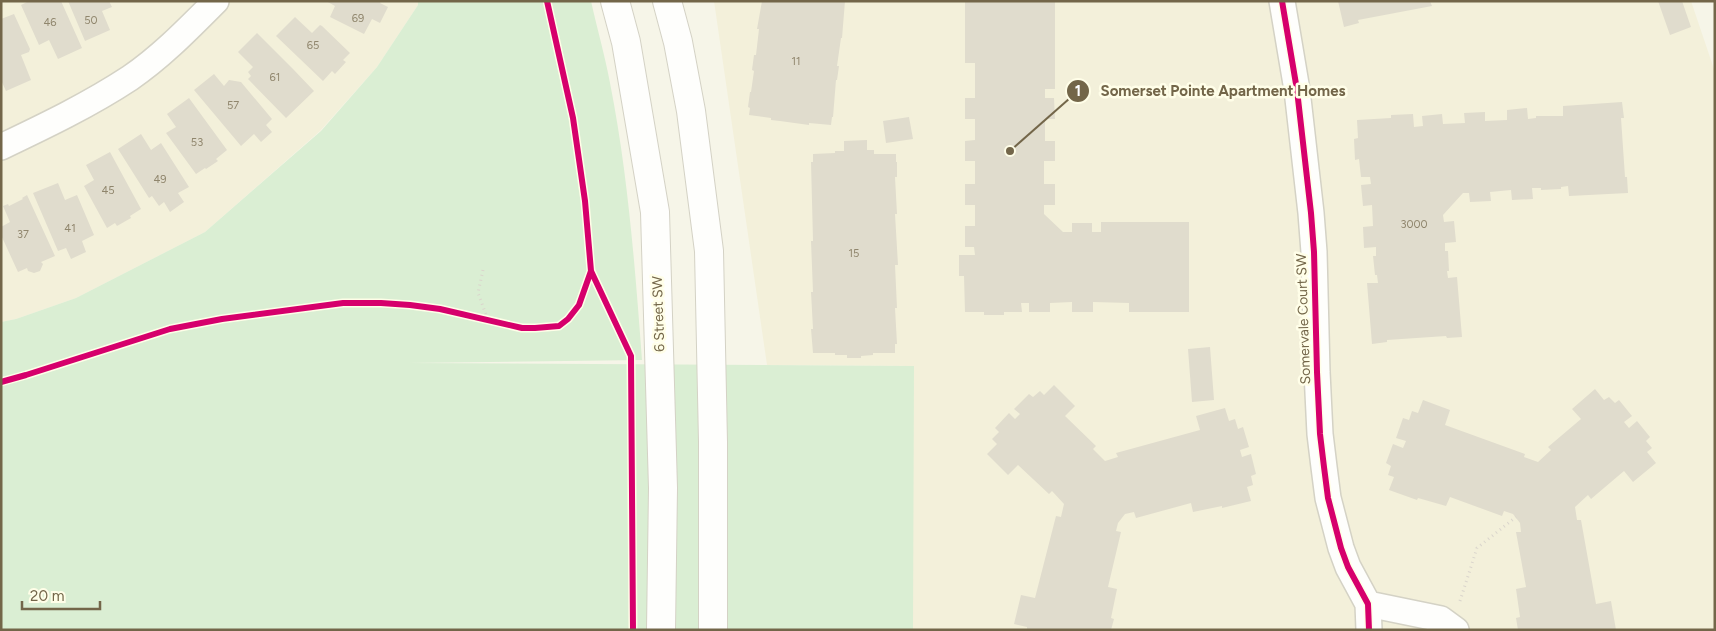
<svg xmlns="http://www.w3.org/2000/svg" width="1716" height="631" font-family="Figtree,sans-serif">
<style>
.residential{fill:#f3f0da}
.green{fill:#daeed3}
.building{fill:#e0dccd}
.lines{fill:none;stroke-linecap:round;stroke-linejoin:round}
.minor-casing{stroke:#d4d2c5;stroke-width:28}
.secondary-casing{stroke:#d4d2c5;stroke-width:30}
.path{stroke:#dad5cc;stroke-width:3;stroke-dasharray:1 4;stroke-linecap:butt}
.minor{stroke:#fefefc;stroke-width:25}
.secondary{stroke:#fefefc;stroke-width:28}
.cycleway-casing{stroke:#fffee8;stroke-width:9}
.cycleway{stroke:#d6006c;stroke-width:6}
.labels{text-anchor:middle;stroke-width:5;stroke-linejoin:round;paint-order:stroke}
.number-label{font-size:11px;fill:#90866d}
.street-label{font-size:14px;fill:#736649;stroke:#fffee8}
.leader{fill:none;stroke:#736649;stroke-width:2}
.callout-dot{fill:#736649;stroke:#fffee8;stroke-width:2}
.mark-label{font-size:15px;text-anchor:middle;font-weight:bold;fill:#fff}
.callout-label{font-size:15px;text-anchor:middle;font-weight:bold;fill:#736649;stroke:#fffee8;stroke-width:5;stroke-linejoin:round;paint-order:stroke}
</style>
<rect width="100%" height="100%" fill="#f6f5e8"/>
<!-- residential -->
<path class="residential" d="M1,1H418V5L377,67L320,131L205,232L76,298L16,319L1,322Z
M714,1H1691L1715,72V629L913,630V366L767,365Z"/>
<!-- green -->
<path class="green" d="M418,1H591C597,28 605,56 610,83C628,174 635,267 642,360L408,363L914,366L913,630H1V322L16,319L76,298L205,232L321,131L377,67L418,5Z"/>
<!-- building -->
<path class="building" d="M29,1H61L82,48L58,59L49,40L39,45L21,5Z
M68,1H109L112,7L102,11L110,30L85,41Z
M326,1H381L380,3L388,7L380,23L372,19L364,34L330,17L335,6Z
M762,1H845L842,38H841L837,66H839L837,80H836L833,117H832L831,125L809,123V125L780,121L771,120V118L749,115L750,108L748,107L750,92H751L754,71L752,70L754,55H756L759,29H757Z
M1338,1H1430L1432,6L1358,20L1359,23L1344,27Z
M1658,1H1682L1691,27L1670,35Z
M965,2H1055V89H1045V98H1054L1055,119H1045V141H1055V161H1044V184H1055V205H1044V214L1063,232H1072V223H1092V232H1101V222H1189V312H1129V303L1093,302V312H1072V302L1050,303V312H1029V303H1021L1022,312H1004V315H984V312H965L964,276H959V255H975L974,247H965V226H975V205H965V184H975V161H965V141L975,140V119H965V98H975V63H965Z
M14,14L30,49L29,52L21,55L31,80L6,91L1,80V19Z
M295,17L312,33L320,25L322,26L350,53L343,60L346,62L335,74L332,71L323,81L276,36Z
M257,33L293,69L314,91L286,118L248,79L251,76L248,72L253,67L238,52Z
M214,74L224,86L229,80L241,82L272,119L266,125L272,132L261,142L254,134L241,146L194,90Z
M189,98L227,150L216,159L218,161L206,169L205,168L196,174L166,133L176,127L167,114Z
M1622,102L1624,118H1621L1625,177H1627L1628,193L1569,196L1568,186L1561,187V189L1541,190V188H1532L1533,199L1512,200L1511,190L1490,192L1491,201L1470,202L1469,193H1463L1443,215L1444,222L1454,221L1456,242L1445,243V251H1448L1449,271H1447L1448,278L1457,277L1462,337L1447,338L1446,336L1387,340V342L1372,344L1367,283H1378L1377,275H1375L1373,256H1376V247L1364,248L1363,227L1373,226L1372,205L1363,206L1361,185L1371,184L1370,177H1361L1359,159L1355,160L1354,139L1358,138L1357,120L1391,118V115L1413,114L1414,127L1423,126L1422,116L1442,114L1443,124L1465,123L1464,113L1485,112V121L1507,120V110L1527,108L1528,119L1536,118V116H1563V106Z
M909,117L913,139L886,143L883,121Z
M141,134L151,150L161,143L189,187L178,193L184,202L170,212L164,202L159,206L152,196L149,198L118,149Z
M867,140V150H874V154H896V162H897V177H895L897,214H895L898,265H895L897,308H895L897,344H895V353H873V355L861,356V358H847V355H835V353H813L811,329H813L811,292H813L811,241H813L811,162H813V154L835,153V151H844V141Z
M110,152L141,209L130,216L131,218L117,226L115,223L107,228L84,186L94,180L86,165Z
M58,183L65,200L77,195L94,235L82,241L86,252L71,259L66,248L58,251L33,193Z
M27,195L55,256L41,262L43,264L40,271L34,273L28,271L27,268L18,272L1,235V227L10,222L3,206L8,204L9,206L23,199L22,198Z
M1210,347L1214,400L1192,402L1188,349Z
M1054,385L1075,406L1065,416L1096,446L1093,449L1105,461L1118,457L1116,453L1200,430L1196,416L1225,408L1229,421L1235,419L1238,429L1243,427L1249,447L1240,450L1242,457L1251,454L1256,474L1251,476L1253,485L1247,487L1251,501L1222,508V506L1193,512L1191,503L1136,518L1134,512L1125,514L1118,523L1116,531L1121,532L1108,587L1117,589L1111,618L1114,619L1111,630H1027V627L1014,624L1021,595L1035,598L1056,516L1061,517L1064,504L1052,491L1049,494L1018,465L1008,475L987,454L997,444L992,439L999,432L995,428L1009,413L1015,419L1020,414L1014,409L1029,394L1033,397L1040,391L1044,395Z
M1595,389L1604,400L1609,397L1615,403L1619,400L1632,416L1624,422L1629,428L1637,421L1650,437L1646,441L1652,448L1647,452L1656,463L1633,482L1624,471L1591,499L1588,495L1575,507L1577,520H1581L1596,604L1611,601L1616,630H1518L1516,618L1520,617L1516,589L1526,587L1516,532H1521L1520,523L1513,514L1504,511L1502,516L1450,497L1446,506L1418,498L1417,500L1389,490L1394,477L1388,475L1391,466L1386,463L1393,444L1403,448L1406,441L1396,438L1403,418L1409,420L1412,411L1418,413L1423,400L1450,410L1445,425L1525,454L1524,457L1538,462L1551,450L1548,447L1581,419L1572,409Z"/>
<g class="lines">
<defs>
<path id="minor" d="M1282,1L1297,90L1311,213L1314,252L1317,372L1320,434L1324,467L1328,498L1341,548L1348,567L1368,604L1369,630
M1,147C45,126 89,105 130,78C162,56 189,28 216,1
M1368,604L1441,619L1456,630"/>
<path id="secondary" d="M615,1L626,42L655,212L663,488L661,630
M667,1L678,42L691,111L709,251L713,442V630"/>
</defs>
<!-- minor casing -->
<use href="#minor" class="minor-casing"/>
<!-- secondary casing -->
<use href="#secondary" class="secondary-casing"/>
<!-- path -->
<path class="path" d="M483,270L478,293L488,320
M1460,601L1477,548L1516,517"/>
<!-- minor -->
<use href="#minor" class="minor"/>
<!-- secondary -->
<use href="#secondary" class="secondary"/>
<defs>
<path id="cycleway" d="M1282,1L1297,90L1311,213L1314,252L1317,372L1320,434L1324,467L1328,498L1341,548L1348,567L1368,604L1369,630
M591,271L631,356L633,630
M1,382L26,375L170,329L222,319L343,303H381L410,305L440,309L522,328H535L559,326L568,319L579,305L591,271L585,201L573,118L547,1"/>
</defs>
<!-- cycleway casing -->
<use href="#cycleway" class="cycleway-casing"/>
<!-- cycleway -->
<use href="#cycleway" class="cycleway"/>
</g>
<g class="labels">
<!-- number labels -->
<g class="number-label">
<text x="358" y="22">69</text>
<text x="91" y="24">50</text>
<text x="50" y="26">46</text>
<text x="313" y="49">65</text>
<text x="796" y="65">11</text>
<text x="275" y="81">61</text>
<text x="233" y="109">57</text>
<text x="197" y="146">53</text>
<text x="160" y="183">49</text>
<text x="108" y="194">45</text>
<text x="1414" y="228">3000</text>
<text x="70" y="232">41</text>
<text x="23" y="238">37</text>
<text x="854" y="257">15</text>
</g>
<!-- street labels -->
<g class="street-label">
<text transform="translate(658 314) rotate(-92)" y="5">6 Street SW</text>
<text transform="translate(1303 319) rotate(-92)" y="5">Somervale Court SW</text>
</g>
</g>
<!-- callouts -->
<path class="leader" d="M1010 151L1078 91"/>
<g class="callout-dot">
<circle cx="1010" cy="151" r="5"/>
<circle cx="1078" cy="91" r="12"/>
</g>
<g class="mark-label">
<text x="1078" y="96">1</text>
</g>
<g class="callout-label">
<text x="1223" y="96">Somerset Pointe Apartment Homes</text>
</g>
<!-- border -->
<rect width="1716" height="631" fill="none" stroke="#736649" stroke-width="5"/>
<!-- scale -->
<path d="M22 601v8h78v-8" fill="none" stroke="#736649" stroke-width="2.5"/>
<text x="30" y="601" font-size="15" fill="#736649" stroke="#fffee8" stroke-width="4" paint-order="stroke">20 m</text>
</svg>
